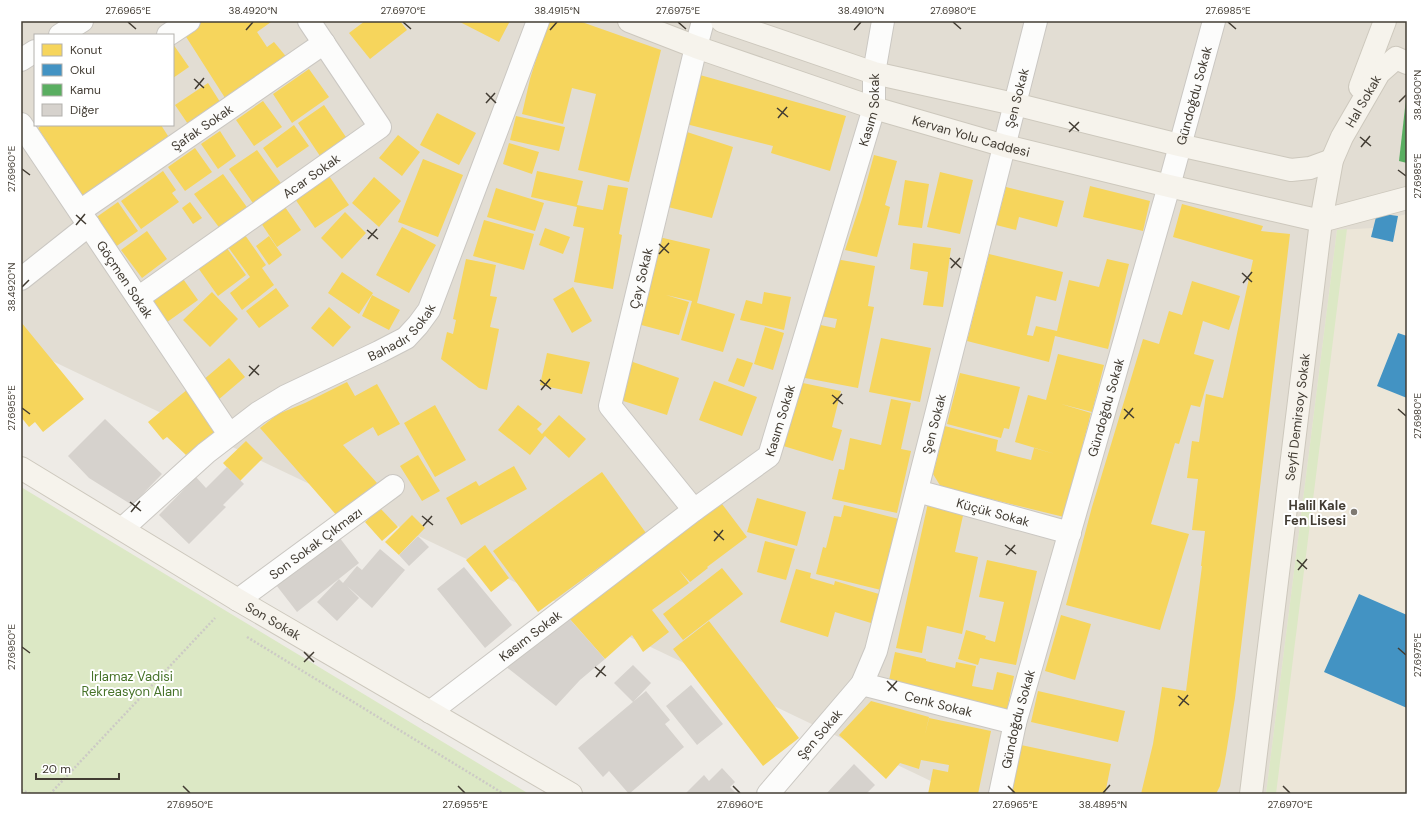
<svg xmlns="http://www.w3.org/2000/svg" width="1428" height="815" font-family="'DM Sans',sans-serif">
<style>
.residential{fill:#e2ddd3;fill-rule:evenodd}
.education{fill:#ece6d8}
.green{fill:#dce8c5}
.homes{fill:#f6d55c}
.schools{fill:#4393c3}
.public{fill:#5aae61}
.building{fill:#d6d2cd}
.lines{fill:none;stroke-linecap:round;stroke-linejoin:round}
.street-casing{stroke:#cac7c2;stroke-width:24}
.secondary-casing{stroke:#cdc8bd;stroke-width:24}
.path{stroke:#cccac5;stroke-width:2.5;stroke-dasharray:2 2;stroke-linecap:butt}
.street{stroke:#fcfcfb;stroke-width:22}
.secondary{stroke:#f6f3ec;stroke-width:22}
.ticks{fill:none;stroke:#423c33;stroke-width:1.5}
.poi-dot{fill:#7e7972;stroke:#fff;stroke-width:1.5}
.labels{text-anchor:middle;stroke-width:4;stroke-linejoin:round;paint-order:stroke}
.street-label{font-size:13px;fill:#423c33;stroke:#fff}
.poi-label{font-size:13px;font-weight:bold;fill:#423c33;stroke:#fff;text-anchor:end}
.park-label{font-size:13px;fill:#467228;stroke:#fff}
.neatline{fill:none;stroke:#423c33;stroke-width:1.5}
.ticks-label{font-size:10px;text-anchor:middle;fill:#423c33}
</style>
<rect width="100%" height="100%" fill="#eeebe6"/>
<!-- residential -->
<path class="residential" d="M21,21H1407V794H958L21,346ZM35,35H173V125H35Z"/>
<!-- education -->
<path class="education" d="M1377,213L1398,216L1407,214V794H1266L1337,230L1373,228Z"/>
<!-- green -->
<path class="green" d="M1347,229L1276,794H1266L1337,230Z
M21,487L529,794H21Z"/>
<!-- homes -->
<path class="homes" d="M200,21H270L271,22L257,32L267,47L274,42L289,60L227,101L183,32Z
M365,21H400L407,30L370,59L349,33Z
M458,21H510L499,42Z
M548,21H579L661,50L629,182L578,170L596,94L572,88L563,124L522,114L530,79Z
M173,44L189,67L173,78Z
M309,69L329,97L292,123L273,94Z
M700,75L846,116L830,171L771,153L773,146L686,124Z
M208,83L222,105L190,127L175,105Z
M263,101L282,127L254,146L236,120Z
M324,105L348,140L322,159L298,123Z
M437,113L476,133L459,165L420,145Z
M516,116L565,127L559,151L510,140Z
M42,125H161L170,139L82,196L38,128Z
M294,125L309,146L277,168L263,148Z
M220,131L236,156L218,169L201,144Z
M687,132L733,147L712,218L668,207Z
M398,135L420,152L402,176L379,158Z
M509,143L539,152L532,174L503,164Z
M195,148L212,172L185,191L168,167Z
M257,150L283,186L255,206L229,169Z
M874,155L897,161L885,205L890,207L877,257L845,250L862,199Z
M423,159L463,175L438,237L398,222Z
M163,171L176,190L172,193L179,202L141,229L121,201Z
M537,171L583,181L577,205L603,210L608,185L628,188L619,234L622,235L613,289L574,282L584,228L573,226L577,207L531,197Z
M940,172L973,180L960,234L927,227Z
M327,173L349,205L315,228L293,196Z
M223,174L249,210L221,230L194,194Z
M374,177L401,201L379,227L352,203Z
M905,180L929,184L922,228L898,225Z
M1090,186L1150,201L1143,231L1083,217Z
M1006,187L1064,201L1057,227L1019,217L1016,230L996,225Z
M496,188L544,203L535,231L487,217Z
M118,202L138,231L111,250L91,221Z
M190,202L202,218L193,224L182,208Z
M1182,204L1263,226L1261,231L1290,234L1235,698L1226,754L1220,786L1216,794H1141L1153,744L1162,687L1186,691L1202,566H1201L1205,531L1192,530L1198,479L1187,478L1192,441L1199,442L1206,394L1223,398L1253,260L1173,237Z
M285,207L301,230L277,247L261,223Z
M345,212L366,233L342,259L321,238Z
M484,220L534,234L524,270L473,256Z
M402,227L436,245L409,293L376,275Z
M545,228L570,237L563,254L539,245Z
M147,231L167,259L142,278L121,250Z
M245,235L266,265L262,268L274,285L242,310L230,293L250,277L228,247Z
M269,236L282,255L269,265L256,246Z
M659,237L710,249L697,303L735,314L723,352L681,340L692,301L666,295L689,302L679,335L630,322Z
M913,243L951,248L943,307L923,305L928,272L910,269Z
M224,244L246,275L218,296L196,265Z
M989,254L1063,272L1056,301L1036,296L1027,335L1033,336L1036,326L1057,331L1069,280L1099,287L1107,259L1129,264L1108,349L1055,336L1049,362L967,341Z
M830,258L875,266L868,306L874,307L858,388L800,377L811,323L835,328L837,319L820,316Z
M466,259L496,265L490,296L497,297L490,327L499,329L487,390L479,388L441,359L447,332L453,334L456,320L453,319Z
M342,272L373,293L359,314L328,293Z
M181,276L198,300L163,325L146,301Z
M1192,281L1240,296L1229,330L1203,321L1194,354L1214,360L1200,407L1191,405L1179,444L1175,443L1151,524L1189,534L1160,630L1066,605L1092,507L1143,339L1159,344L1169,311L1182,315Z
M573,287L592,321L572,333L553,299Z
M276,288L289,306L259,328L246,311Z
M212,292L238,319L210,347L183,320Z
M764,292L791,297L784,330L740,320L746,300L762,304Z
M372,295L400,310L389,330L362,316Z
M329,307L351,327L333,347L311,328Z
M21,322L84,399L43,432L35,422L29,427L21,417Z
M765,327L784,333L773,370L754,364Z
M881,338L931,348L920,402L869,392Z
M547,353L590,362L582,394L540,385Z
M1058,354L1104,365L1092,412L1061,404L1091,413L1064,517L941,487L933,474L945,426L998,440L996,451L1031,460L1034,448L1055,454L1015,442L1028,395L1046,400Z
M229,358L245,377L218,400L202,381Z
M737,358L753,363L744,387L728,381Z
M630,361L679,378L667,415L617,399Z
M960,373L1020,387L1009,429L1004,428L1001,438L947,424Z
M714,381L757,397L742,436L699,420Z
M347,382L355,396L377,384L400,424L378,436L373,427L343,445L377,483L338,517L260,428L278,414L305,403Z
M798,382L841,391L832,427L842,430L833,461L780,445Z
M188,389L219,428L186,455L167,437L163,440L148,422Z
M891,399L911,403L901,449L911,451L897,513L832,499L839,469L844,470L850,438L881,445Z
M435,405L466,460L435,477L404,423Z
M518,405L542,424L537,429L542,434L559,415L586,439L569,458L545,436L530,455L498,430Z
M246,441L263,458L240,481L223,463Z
M418,455L440,491L422,501L400,466Z
M514,466L527,489L461,525L446,498L476,481L479,486Z
M602,472L646,533L538,612L493,551Z
M757,498L806,512L797,546L747,532Z
M719,500L747,537L707,567L708,568L690,582L679,570L689,583L652,610L669,632L643,652L632,635L605,659L568,617Z
M928,503L964,511L955,552L978,557L962,634L927,626L922,653L896,648Z
M844,505L899,519L881,590L816,574L823,547L826,548L834,516L841,517Z
M380,508L398,527L382,541L365,522Z
M412,515L425,528L399,555L385,542Z
M765,541L795,549L786,580L757,572Z
M485,545L509,578L491,592L466,560Z
M987,560L1037,571L1016,665L980,658L978,665L958,659L966,630L986,636L985,639L995,642L1004,602L979,597Z
M722,568L743,594L683,640L663,614Z
M796,569L811,573L810,578L834,585L835,581L879,594L871,623L835,612L828,637L780,622Z
M1061,615L1091,624L1075,680L1045,671Z
M709,621L799,738L763,766L673,649Z
M895,652L926,659V661L955,668L956,662L976,666L972,686L993,690L997,672L1014,676L1007,710L888,685Z
M1038,691L1125,711L1118,742L1031,722Z
M871,701L929,717L925,735L929,718L991,731L978,794H928L933,769L948,772L949,765L921,760L919,769L900,763L886,779L839,735Z
M1021,745L1111,764L1105,794H1012Z"/>
<!-- schools -->
<path class="schools" d="M1377,213L1398,216L1393,242L1371,237Z
M1398,333L1407,336V398L1377,386Z
M1359,594L1407,615V708L1324,672Z"/>
<!-- public -->
<path class="public" d="M1406,99H1407V163L1399,161Z"/>
<!-- building -->
<path class="building" d="M105,419L162,474L132,505L89,478L68,456Z
M227,467L244,484L223,505L226,507L189,544L159,515L196,477L206,488Z
M336,533L359,563L297,612L273,581Z
M418,536L429,547L409,566L399,555Z
M380,549L405,570L372,608L347,586L359,598L337,621L317,602L339,579L343,583L357,566L362,570Z
M464,567L512,625L485,648L437,589Z
M568,617L605,659L580,680L556,706L505,666Z
M633,665L651,683L633,702L614,683Z
M691,685L723,724L697,745L666,706Z
M646,691L670,720L665,724L684,747L629,794L609,771L603,777L578,748Z
M854,764L875,785L866,794H826Z
M722,768L735,782L730,787L737,794H685L704,775L709,781Z"/>
<g class="lines">
<defs>
<g id="street">
<path d="M60,35L82,21"/>
<path d="M168,35L189,21"/>
<path d="M21,60L35,51"/>
<path id="s1" d="M21,124L229,434"/>
<path id="s2" d="M80,211L324,43"/>
<path d="M21,279L89,225"/>
<path id="s3" d="M138,298L380,127L309,21"/>
<path id="s4" d="M917,491L1070,533"/>
<path id="s5" d="M694,510L610,406L696,47L703,21"/>
<path id="s6" d="M122,529L206,453L258,413L286,396L379,352L406,338L418,325L429,310L538,21"/>
<path id="s7" d="M238,600L393,486"/>
<path id="s8" d="M862,684L1015,723"/>
<path id="s9" d="M430,712L694,510L769,456L874,108V73L883,21"/>
<path id="s10" d="M768,794L862,684L876,651L1036,21"/>
<path id="s11" d="M1000,794L1015,723L1169,186L1214,21"/>
</g>
<g id="secondary">
<path id="s12" d="M629,21L696,47L874,108L1005,146L1169,186L1321,221L1407,198"/>
<path d="M722,21L874,73L1014,104L1179,145L1291,170L1310,168L1332,160"/>
<path d="M1360,87L1385,21"/>
<path id="s13" d="M21,468L238,600L571,794"/>
<path id="s14" d="M1251,794L1321,221L1332,160L1342,137L1379,73L1396,58L1407,63"/>
</g>
</defs>
<!-- street casing -->
<use href="#street" class="street-casing"/>
<!-- secondary casing -->
<use href="#secondary" class="secondary-casing"/>
<!-- path -->
<path class="path" d="M247,637L504,794
M21,790L31,794
M50,794L215,618"/>
<!-- street -->
<use href="#street" class="street"/>
<!-- secondary -->
<use href="#secondary" class="secondary"/>
</g>
<!-- ticks -->
<path class="ticks" d="M128,22L136,29M403,22L411,29M678,22L686,29M953,22L961,29M1228,22L1236,29M246,30L253,22M550,30L557,22M854,30L861,22M194,79L204,88M195,89L204,78M486,93L496,103M1399,102L1406,95M486,103L495,93M777,108L788,117M778,118L787,107M1069,122L1079,131M1069,132L1079,122M1360,137L1371,146M1361,147L1370,136M22,169L30,175M1398,170L1406,176M76,215L86,224M76,225L85,214M367,230L378,239M368,239L377,229M659,244L669,253M659,254L669,243M950,258L961,268M951,268L960,258M1242,273L1252,282M1243,283L1252,272M22,287L29,280M249,366L259,375M249,376L259,365M540,380L551,389M541,390L550,379M832,395L843,404M833,404L842,394M22,408L30,414M1124,409L1134,418M1398,409L1406,416M1124,419L1133,408M130,502L141,511M131,512L140,501M422,516L433,525M423,526L432,516M714,531L724,540M714,541L723,530M1005,545L1016,554M1006,555L1015,545M1297,560L1307,569M1298,570L1307,559M22,647L30,653M1398,648L1406,655M304,652L314,662M304,662L314,652M595,667L606,676M596,677L605,666M887,681L897,691M888,691L897,681M1178,696L1189,705M1179,706L1188,695M183,786L190,793M458,786L465,793M733,786L740,793M1008,786L1015,793M1283,786L1290,793M1103,793L1110,785"/>
<!-- markers -->
<circle class="poi-dot" cx="1354" cy="512" r="4"/>
<g class="labels">
<!-- street labels -->
<g class="street-label">
<text dy="5" stroke="none"><textPath href="#s11" startOffset="725">Gündoğdu Sokak</textPath></text>
<text dy="5" stroke="none"><textPath href="#s10" startOffset="751">Şen Sokak</textPath></text>
<text dy="5" stroke="none"><textPath href="#s14" startOffset="706">Hal Sokak</textPath></text>
<text dy="5" stroke="none"><textPath href="#s9" startOffset="786">Kasım Sokak</textPath></text>
<text dy="5" stroke="none"><textPath href="#s2" startOffset="148">Şafak Sokak</textPath></text>
<text dy="5" stroke="none"><textPath href="#s12" startOffset="361">Kervan Yolu Caddesi</textPath></text>
<text dy="5" stroke="none"><textPath href="#s3" startOffset="212">Acar Sokak</textPath></text>
<text dy="5" stroke="none"><textPath href="#s5" startOffset="265">Çay Sokak</textPath></text>
<text dy="5" stroke="none"><textPath href="#s1" startOffset="187">Göçmen Sokak</textPath></text>
<text dy="5" stroke="none"><textPath href="#s6" startOffset="345">Bahadır Sokak</textPath></text>
<text dy="5" stroke="none"><textPath href="#s11" startOffset="401">Gündoğdu Sokak</textPath></text>
<text dy="5" stroke="none"><textPath href="#s14" startOffset="380">Seyfi Demirsoy Sokak</textPath></text>
<text dy="5" stroke="none"><textPath href="#s9" startOffset="462">Kasım Sokak</textPath></text>
<text dy="5" stroke="none"><textPath href="#s10" startOffset="415">Şen Sokak</textPath></text>
<text dy="5" stroke="none"><textPath href="#s4" startOffset="79">Küçük Sokak</textPath></text>
<text dy="5" stroke="none"><textPath href="#s7" startOffset="96">Son Sokak Çıkmazı</textPath></text>
<text dy="5" stroke="none"><textPath href="#s13" startOffset="295">Son Sokak</textPath></text>
<text dy="5" stroke="none"><textPath href="#s9" startOffset="126">Kasım Sokak</textPath></text>
<text dy="5" stroke="none"><textPath href="#s8" startOffset="79">Cenk Sokak</textPath></text>
<text dy="5" stroke="none"><textPath href="#s11" startOffset="77">Gündoğdu Sokak</textPath></text>
<text dy="5" stroke="none"><textPath href="#s10" startOffset="79">Şen Sokak</textPath></text>
</g>
<!-- poi labels -->
<g class="poi-label">
<text x="1346" y="510">Halil Kale<tspan x="1346" dy="15">Fen Lisesi</tspan></text>
</g>
<!-- park labels -->
<g class="park-label">
<text x="132" y="681">Irlamaz Vadisi<tspan x="132" dy="15">Rekreasyon Alanı</tspan></text>
</g>
</g>
<!-- border -->
<rect width="1428" height="815" fill="none" stroke="#ffffff" stroke-width="44"/>
<!-- legend -->
<rect x="34" y="34" width="140" height="92" fill="#ffffff" stroke="#b3b1ad"/>
<rect x="42" y="44" width="20" height="12" fill="#f6d55c" stroke="#b3b1ad"/>
<text x="70" y="54" font-size="12" fill="#423c33">Konut</text>
<rect x="42" y="64" width="20" height="12" fill="#4393c3" stroke="#b3b1ad"/>
<text x="70" y="74" font-size="12" fill="#423c33">Okul</text>
<rect x="42" y="84" width="20" height="12" fill="#5aae61" stroke="#b3b1ad"/>
<text x="70" y="94" font-size="12" fill="#423c33">Kamu</text>
<rect x="42" y="104" width="20" height="12" fill="#d6d2cd" stroke="#b3b1ad"/>
<text x="70" y="114" font-size="12" fill="#423c33">Diğer</text>
<!-- scale -->
<path d="M36 773v6h83v-6" fill="none" stroke="#423c33" stroke-width="2"/>
<text x="42" y="773" font-size="12" fill="#423c33" stroke="#ffffff" stroke-width="3" paint-order="stroke">20 m</text>
<rect x="22" y="22" width="1384" height="771" class="neatline"/>
<g class="ticks-label">
<text x="128" y="14">27.6965°E</text>
<text x="253" y="14">38.4920°N</text>
<text x="403" y="14">27.6970°E</text>
<text x="557" y="14">38.4915°N</text>
<text x="678" y="14">27.6975°E</text>
<text x="861" y="14">38.4910°N</text>
<text x="953" y="14">27.6980°E</text>
<text x="1228" y="14">27.6985°E</text>
<text transform="translate(1417 95) rotate(-90)" y="4">38.4900°N</text>
<text transform="translate(11 169) rotate(-90)" y="4">27.6960°E</text>
<text transform="translate(1417 176) rotate(-90)" y="4">27.6985°E</text>
<text transform="translate(11 287) rotate(-90)" y="4">38.4920°N</text>
<text transform="translate(11 408) rotate(-90)" y="4">27.6955°E</text>
<text transform="translate(1417 416) rotate(-90)" y="4">27.6980°E</text>
<text transform="translate(11 647) rotate(-90)" y="4">27.6950°E</text>
<text transform="translate(1417 655) rotate(-90)" y="4">27.6975°E</text>
<text x="190" y="808">27.6950°E</text>
<text x="465" y="808">27.6955°E</text>
<text x="740" y="808">27.6960°E</text>
<text x="1015" y="808">27.6965°E</text>
<text x="1103" y="808">38.4895°N</text>
<text x="1290" y="808">27.6970°E</text>
</g>
</svg>
